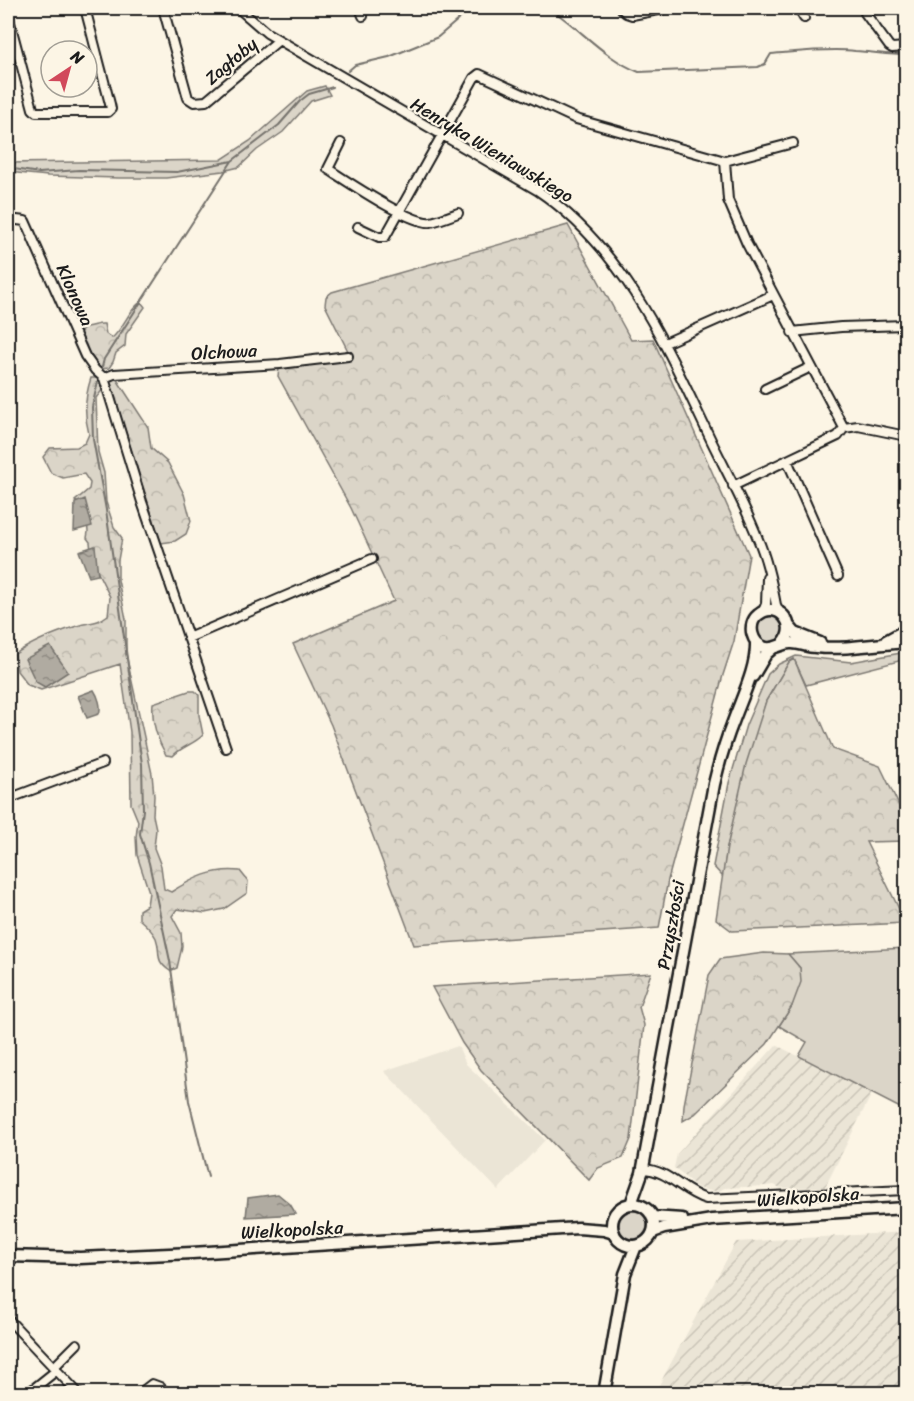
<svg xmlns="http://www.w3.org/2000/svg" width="914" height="1401" font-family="Sriracha,sans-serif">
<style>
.built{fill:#ebe5d6}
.industrial{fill:url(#industrial-furrows)}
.green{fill:#dbd5c8;stroke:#7c7872;stroke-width:1.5}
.forest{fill:url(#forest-crowns);stroke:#7c7872;stroke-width:1.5}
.water{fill:url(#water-ripples);stroke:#75726c;stroke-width:1.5}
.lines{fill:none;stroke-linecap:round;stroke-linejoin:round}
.stream{stroke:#75726c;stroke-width:2}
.street-casing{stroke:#1c1c1c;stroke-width:12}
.secondary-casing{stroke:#1c1c1c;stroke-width:15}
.street{stroke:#fcf5e5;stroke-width:8}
.secondary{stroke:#fcf5e5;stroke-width:10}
.labels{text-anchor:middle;stroke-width:4.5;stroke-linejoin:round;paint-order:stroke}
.street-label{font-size:18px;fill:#1c1c1c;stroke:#fcf5e5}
</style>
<defs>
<pattern id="industrial-furrows" width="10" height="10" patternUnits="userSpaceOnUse" patternTransform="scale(1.5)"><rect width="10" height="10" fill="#ebe5d6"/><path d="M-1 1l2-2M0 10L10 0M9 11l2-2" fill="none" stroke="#c9c4b7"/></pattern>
<pattern id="forest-crowns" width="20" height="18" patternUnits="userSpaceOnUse" patternTransform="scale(1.5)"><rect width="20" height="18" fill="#dbd5c8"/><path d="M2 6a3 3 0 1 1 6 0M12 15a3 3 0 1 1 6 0" fill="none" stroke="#bbb6ab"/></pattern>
<pattern id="water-ripples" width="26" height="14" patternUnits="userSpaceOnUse" patternTransform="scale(1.5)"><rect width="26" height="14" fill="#b0aba1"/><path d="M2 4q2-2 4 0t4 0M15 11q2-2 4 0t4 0" fill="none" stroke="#8e8a82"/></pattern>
</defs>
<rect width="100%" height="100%" fill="#fcf5e5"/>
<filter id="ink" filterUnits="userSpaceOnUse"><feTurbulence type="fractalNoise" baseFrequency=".0167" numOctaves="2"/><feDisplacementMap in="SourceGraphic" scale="12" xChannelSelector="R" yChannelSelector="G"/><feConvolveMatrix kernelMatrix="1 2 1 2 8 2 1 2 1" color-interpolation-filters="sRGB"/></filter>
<g filter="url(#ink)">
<!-- built -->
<path class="built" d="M458,1046L466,1064L545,1140L498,1190L384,1071Z"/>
<!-- industrial -->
<path class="industrial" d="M776,1045L872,1093L825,1187L781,1188L774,1185L765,1186L724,1188L720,1191H711L698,1188L674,1168L677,1154Z
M906,1232V1393H648L658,1387L736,1242Z"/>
<!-- green -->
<path class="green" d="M325,86L330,95L311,101L283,132L257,150L239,167L223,171L166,178H119L48,176L8,172V163L221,160L250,141L307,91Z
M756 629a14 14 0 1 1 28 0a14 14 0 1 1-28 0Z
M901,653L899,661L806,685L794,659L789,662L766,701L727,847L723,877L713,866L729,783L746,725L768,674L779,664L796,656L851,662Z
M906,948V1111L799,1056L807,1042L779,1026L792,1006L800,968L788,954Z
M619 1225a14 14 0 1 1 28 0a14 14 0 1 1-28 0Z"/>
<!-- forest -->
<path class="forest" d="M568,225L631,340L653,339L749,555L734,641L723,675L668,880L659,928L414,945L331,725L293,644L394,601L351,508L278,376L279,369L283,366L352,359L325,305L326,297L332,292Z
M141,302L145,307L126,334L125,346L116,353L113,362L109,368L100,369L93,364L80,333L85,327C92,327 98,323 104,324L106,334L112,338C124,328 128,310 141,302Z
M91,378H99L104,388L96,398L98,452L104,473L106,502L114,527L122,538L118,560V580L126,619V654L152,774L154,796L153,815L156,829L154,848L161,866L164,889L171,892C193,878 213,868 240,871L248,881L247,893L224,909L205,913L177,909L172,916L181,933L182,947L177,968L170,971C153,959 162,954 156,938C152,930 146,925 139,919V910L147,905L149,892L137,855L136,837L138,821L131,804L130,732L120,664L41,690L28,685L17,671L15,654C34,641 55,633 77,626C91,621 95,625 108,615L110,597L92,561L90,542L87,538L88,532L86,508L75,501L89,489L90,483L84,474L63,478L51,473L43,457L50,448L77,447L85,443L89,434C84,416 85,396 91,378Z
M116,378L148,427L151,448L168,463L184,494L191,521L186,534L175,541L161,543L111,386L110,382Z
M794,659L833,749L880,766L906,820V841L866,842L906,923L732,931L716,919L727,847L746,764L766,701L789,662Z
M189,691H195L199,695V715L203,735C193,745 182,746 173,756L166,755C157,739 151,722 153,703Z
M764,953L788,954L800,968L801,982L792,1006L767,1044L695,1114L683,1121L684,1105L709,975L720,959Z
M651,973L639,1007L644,1025L631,1139L623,1158L598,1168L589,1180L481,1070L462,1043L432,987Z"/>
<!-- water -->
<path class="water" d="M85,499L92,526L74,531L75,503Z
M95,546L98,575L89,577L79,551Z
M50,646L68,672L45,687L36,682L25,659Z
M94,690C98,696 102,707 99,714L87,718L78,696Z
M278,1194L290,1204L296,1214L246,1217L248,1198Z"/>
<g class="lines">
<!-- stream -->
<path class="stream" d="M549,8C580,28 605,59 639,72L758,67L765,64L771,54C798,52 828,48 855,51C873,52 889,55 906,55
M348,71L355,65L389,57L438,37L466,13L495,8
M8,168L39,173L79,170L177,172L232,161L279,125L300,101L309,94L333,87
M101,371L104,359L232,161
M99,377L92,407L93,439L106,510L142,764L143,810L140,834L149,863L170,961L189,1101L208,1177"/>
<defs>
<path id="street" d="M163,8L188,98L194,102L206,101L279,40
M238,8L267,33L537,190C625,249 667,348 711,440C727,473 745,505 758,539C767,560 772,583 776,605L780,613
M360,8L363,16
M621,8L626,13L632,15L669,8
M798,8L804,18
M865,13L889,46L892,48L906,47
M8,15L33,109L36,112H108L111,109L110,104L85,8
M341,143L328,169C347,181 411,225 431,222C440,220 450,216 458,213
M725,161L728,200L747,244L844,428
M8,219L25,221L85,356L95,370L104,378
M358,227L379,237H385L474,78L479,74L576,119L725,161L793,143
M792,332L841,327L906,325
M665,343L773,295
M104,378L142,502L226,748
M104,378L114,374L280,364L348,356
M765,389L811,367
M787,460L838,576
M733,486L838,436L844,428L858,426L906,436
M763,611L766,604L767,578
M188,638L372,559
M8,799L103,763
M643,1169C669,1170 682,1192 706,1199L906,1190
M8,1319L79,1394
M54,1367L77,1344
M27,1394L57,1370
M139,1394L152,1384L160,1387L167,1394"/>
<path id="secondary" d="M790,627L795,633L820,643
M886,641L906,630
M783,643C800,624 776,599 758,615C747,624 751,644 766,648C776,650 782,642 792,643C800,643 807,647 815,647C845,650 876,644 906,642
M753,676L766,654L773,648
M631,1204L642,1173L714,784C719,763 725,742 733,722C742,697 757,668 756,642
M612 1225a21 21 0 1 1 42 0a21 21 0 1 1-42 0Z
M652,1217L682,1219
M653,1232L664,1228L712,1220L906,1208
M8,1256L80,1258L192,1253L578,1228L604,1230L614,1233
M604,1394L625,1274L636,1246"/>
</defs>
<!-- street casing -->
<use href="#street" class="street-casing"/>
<!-- secondary casing -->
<use href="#secondary" class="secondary-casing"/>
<!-- street -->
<use href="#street" class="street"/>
<!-- secondary -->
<use href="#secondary" class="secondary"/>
</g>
</g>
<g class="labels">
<!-- street labels -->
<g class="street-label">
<text transform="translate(231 61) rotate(-40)" y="6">Zagłoby</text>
<text transform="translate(492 150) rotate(31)" y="6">Henryka Wieniawskiego</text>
<text transform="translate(75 295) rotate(66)" y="6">Klonowa</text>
<text transform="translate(224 352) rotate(-3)" y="6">Olchowa</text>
<text transform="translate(671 925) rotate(-80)" y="6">Przyszłości</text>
<text transform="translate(808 1197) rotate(-4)" y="6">Wielkopolska</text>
<text transform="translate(292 1230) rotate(-3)" y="6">Wielkopolska</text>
</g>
</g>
<!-- margin -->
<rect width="914" height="1401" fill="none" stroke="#fcf5e5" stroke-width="30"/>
<rect x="15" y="15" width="884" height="1371" fill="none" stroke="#1c1c1c" stroke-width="2" filter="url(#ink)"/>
<!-- north arrow -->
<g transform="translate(69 69) rotate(36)"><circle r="28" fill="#fcf5e5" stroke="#a29e95" stroke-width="1.5"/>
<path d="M0-4.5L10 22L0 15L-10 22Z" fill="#d1495b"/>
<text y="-9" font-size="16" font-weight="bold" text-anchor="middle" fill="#1c1c1c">N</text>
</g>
</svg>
